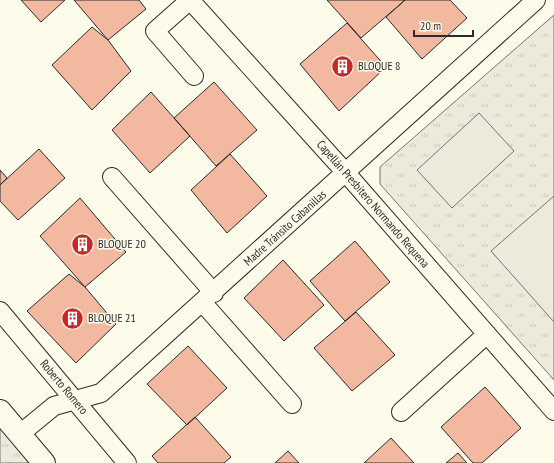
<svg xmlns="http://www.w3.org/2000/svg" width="554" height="463" font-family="'PT Sans Narrow',sans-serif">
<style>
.grass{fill:url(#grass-tufts);stroke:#74746e}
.pitch{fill:#ecebdb;stroke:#74746e}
.building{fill:#f2b8a0;stroke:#2b2b2b}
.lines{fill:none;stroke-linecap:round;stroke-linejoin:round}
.minor-casing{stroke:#2b2b2b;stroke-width:20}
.secondary-casing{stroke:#2b2b2b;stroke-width:24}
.minor{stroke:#fdfbea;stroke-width:18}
.secondary{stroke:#fdfbea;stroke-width:22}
.labels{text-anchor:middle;stroke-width:3;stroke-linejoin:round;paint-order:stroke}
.poi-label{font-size:12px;fill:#2b2b2b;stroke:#fdfbea;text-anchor:start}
.street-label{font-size:12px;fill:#2b2b2b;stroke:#fdfbea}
</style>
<defs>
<pattern id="grass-tufts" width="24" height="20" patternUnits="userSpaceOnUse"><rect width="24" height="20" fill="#ecebdb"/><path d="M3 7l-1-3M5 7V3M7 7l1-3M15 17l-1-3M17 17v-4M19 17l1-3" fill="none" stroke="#cbcabc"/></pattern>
</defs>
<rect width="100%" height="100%" fill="#fdfbea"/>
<!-- grass -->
<path class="grass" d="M554,15V380L380,184V167Z
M0,426L31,463H0Z"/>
<!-- pitch -->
<path class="pitch" d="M479,113L514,151L452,208L417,170Z
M554,196V322L491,251Z"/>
<!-- building -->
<path class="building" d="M21,0H65L41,22Z
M74,0H139L146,9L108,40Z
M327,0H403L404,1L361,38Z
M405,0H450L467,18L422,59L386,17Z
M347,23L386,67L339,111L300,64Z
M92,27L108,40L131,71L92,110L52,65Z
M214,82L257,130L216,166L174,118Z
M151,92L190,136L150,173L112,130Z
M39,149L65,178L18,220L0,201V185Z
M230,154L267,196L227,233L191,190Z
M0,170L7,178L0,185Z
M80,198L126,252L85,287L40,236Z
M355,241L390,282L345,321L310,281Z
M283,260L324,305L284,341L244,298Z
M69,274L85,287L116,324L76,363L27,311Z
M356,312L395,355L352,391L314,348Z
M188,346L227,388L187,425L147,384Z
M485,387L521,428L482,463H473L441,427Z
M195,417L231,457L224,463H158L152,456Z
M391,438L414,463H364Z
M288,451L299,463H275Z
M458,453L467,463H446Z"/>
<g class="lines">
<defs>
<path id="minor" d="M190,0L346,173L554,411
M190,0L155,31L194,76
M112,177L214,293
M202,302L292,404
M0,311L127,463
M401,412L487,334
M20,434L54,406L101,393L536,0"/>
<path id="secondary" d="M0,411L44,463"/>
</defs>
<!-- minor casing -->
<use href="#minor" class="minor-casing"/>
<!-- secondary casing -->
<use href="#secondary" class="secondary-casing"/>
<!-- minor -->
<use href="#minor" class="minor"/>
<!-- secondary -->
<use href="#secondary" class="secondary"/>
</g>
<!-- icons -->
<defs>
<symbol id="building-disc" viewBox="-11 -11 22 22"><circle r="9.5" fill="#c62828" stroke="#fdfbea"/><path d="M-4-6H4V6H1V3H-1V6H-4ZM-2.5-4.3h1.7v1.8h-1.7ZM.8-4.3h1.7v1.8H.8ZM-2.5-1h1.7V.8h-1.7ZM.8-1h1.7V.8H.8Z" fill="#fff"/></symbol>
</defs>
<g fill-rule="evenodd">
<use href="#building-disc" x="330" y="54" width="25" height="25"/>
<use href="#building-disc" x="70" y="232" width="25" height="25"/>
<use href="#building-disc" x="60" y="306" width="25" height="25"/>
</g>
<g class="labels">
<!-- poi labels -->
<g class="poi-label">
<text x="358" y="70">BLOQUE 8</text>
<text x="98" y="248">BLOQUE 20</text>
<text x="88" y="322">BLOQUE 21</text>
</g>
<!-- street labels -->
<g class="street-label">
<text transform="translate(373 204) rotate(49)" y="4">Capellán Presbítero Normando Requena</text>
<text transform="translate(285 228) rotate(-42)" y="4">Madre Tránsito Cabanillas</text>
<text transform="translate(64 387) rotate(50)" y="4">Roberto Romero</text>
</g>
</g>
<!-- scale -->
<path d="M414 30v6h59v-6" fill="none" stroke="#2b2b2b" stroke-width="2"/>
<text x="420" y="30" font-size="12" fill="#2b2b2b" stroke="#fdfbea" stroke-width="3" paint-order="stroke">20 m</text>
</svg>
